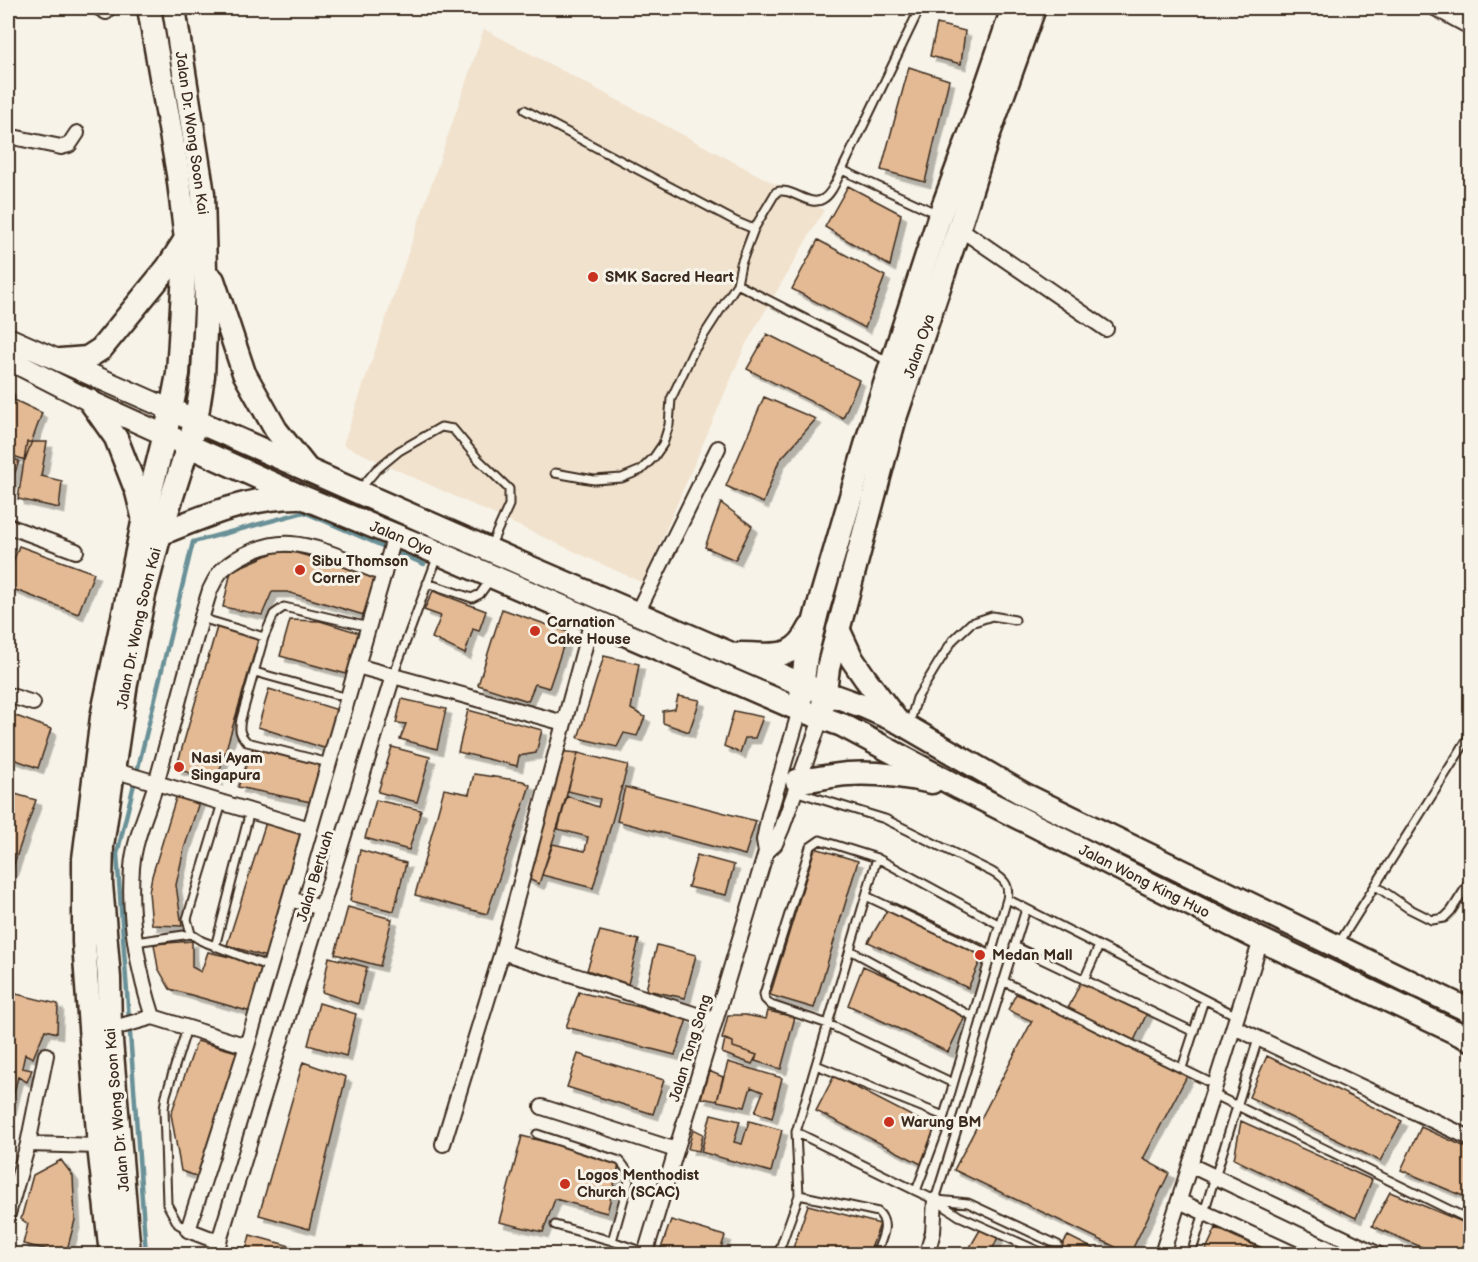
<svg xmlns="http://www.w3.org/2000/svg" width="1478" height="1262" font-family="'Balsamiq Sans',sans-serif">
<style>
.built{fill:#f1e2ce}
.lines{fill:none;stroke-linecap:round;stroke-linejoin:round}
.stream{stroke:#6a9198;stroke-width:4.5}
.building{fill:#e3ba93;stroke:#3b2a1e;stroke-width:1.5;filter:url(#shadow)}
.lane-casing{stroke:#3b2a1e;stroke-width:11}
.street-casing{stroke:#3b2a1e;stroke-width:18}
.secondary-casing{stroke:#3b2a1e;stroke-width:24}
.primary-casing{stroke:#3b2a1e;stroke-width:27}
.lane{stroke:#f7f3e8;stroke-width:7}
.street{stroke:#f7f3e8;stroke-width:14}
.secondary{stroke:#f7f3e8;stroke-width:20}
.primary{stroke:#f7f3e8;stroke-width:22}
.poi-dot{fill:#c8321e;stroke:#f7f3e8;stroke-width:2}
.labels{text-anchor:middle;stroke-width:6;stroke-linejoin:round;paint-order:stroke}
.street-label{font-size:15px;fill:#3b2a1e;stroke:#f7f3e8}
.poi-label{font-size:15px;font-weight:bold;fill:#3b2a1e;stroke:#f7f3e8;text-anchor:start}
</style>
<defs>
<filter id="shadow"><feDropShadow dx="5.5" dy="5.5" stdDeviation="0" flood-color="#0004"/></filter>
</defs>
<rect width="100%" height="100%" fill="#f7f3e8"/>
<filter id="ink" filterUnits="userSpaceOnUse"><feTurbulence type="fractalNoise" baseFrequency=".0167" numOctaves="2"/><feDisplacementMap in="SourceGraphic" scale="12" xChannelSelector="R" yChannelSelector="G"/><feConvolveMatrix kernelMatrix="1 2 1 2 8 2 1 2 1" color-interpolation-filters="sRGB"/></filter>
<g filter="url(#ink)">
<!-- built -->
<path class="built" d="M484,29L824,210L746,344L643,583L343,445Z"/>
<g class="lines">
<!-- stream -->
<path class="stream" d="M146,1254L117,854L193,542L304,512L424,564"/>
</g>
<!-- building -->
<path class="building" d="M937,24L965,31L961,64L930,56Z
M909,67L949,80L925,182L881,170Z
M848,186L901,214L890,266L825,227Z
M818,240L885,276L865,328L792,289Z
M767,334L859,380L843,418L747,369Z
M8,397L42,413L25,460L8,454Z
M764,397L816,419L779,461L763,503L726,486Z
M27,442H47L41,476L62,481L59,508L18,499Z
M8,457L19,461L8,492Z
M721,503L752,526L735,560L705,547Z
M19,546L94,573L78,614L8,587V576Z
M275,552H293L382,577L367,616L287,592H272L262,615L223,607L231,571Z
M433,591L486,611L479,631L473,629L465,654L432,638L441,616L424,610Z
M502,609L568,632L549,688L535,684L528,701L478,685Z
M290,620L320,621L363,634L350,675L280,656Z
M217,627L259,637L217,780L176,769Z
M604,656L639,664L631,709L645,717L637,736L624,733L617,747L578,738Z
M269,689L338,710L327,749L258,727Z
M678,696L700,700L689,732L663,723V711L675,709Z
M402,699L446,709L437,749L400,739L406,724L396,723Z
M468,710L542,730L536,753L519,756L517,766L458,752Z
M734,711L763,717L755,738H745L740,753L724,746Z
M8,713L51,729L38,768L8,757Z
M392,747L430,757L417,802L378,792Z
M253,748L320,765L311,802L238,787Z
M556,751L578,753L560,819L539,884L518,874Z
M578,753L628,765L593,888L542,875L553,844L585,851L588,837L558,829L567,796L598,807L600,799L568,791Z
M474,774L523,781L530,785L487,914L415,895L444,789L469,794Z
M625,787L756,821L745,855L617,821Z
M178,791L200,799L184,849L176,885L182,926L152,925L149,892L152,876Z
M8,792L36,800L8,881Z
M376,800L421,810L409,850L365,838Z
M267,819L306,831L266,957L227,945Z
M815,848L858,861L814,1008L770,995Z
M360,850L406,863L394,911L350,901Z
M697,855L734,865L726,895L688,887Z
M892,902L987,946L968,988L868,942Z
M348,907L392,919L380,966L335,954Z
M600,931L639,940L628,984L587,970Z
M192,941V967L201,972L208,952L265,965L251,1012L170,989L158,968L154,944Z
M657,945L696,955L685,998L646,990Z
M329,957L367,967L358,1004L322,992Z
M863,966L967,1012L948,1052L848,1005Z
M1084,975L1149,1009L1132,1045L1187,1076L1143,1159L1169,1173L1130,1254L954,1170L1032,1021L1008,1010L1016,994L1066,1013Z
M8,992L58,1004L57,1033L45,1030L33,1058L25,1054L22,1068L32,1070L27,1082L18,1077L8,1117Z
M579,992L687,1019L675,1055L566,1027Z
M319,1003L356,1014L346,1056L308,1045Z
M768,1011L795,1017L781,1069L755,1061L757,1055L733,1047V1042L722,1039L728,1015H745L766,1019Z
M725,1039L733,1042V1047L757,1055L752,1064L722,1053Z
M197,1041L237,1052L199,1177L181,1171L171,1114Z
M578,1054L664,1080L653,1114L567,1087Z
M1267,1056L1402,1121L1380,1161L1249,1097Z
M303,1062L346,1077L309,1229L259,1215Z
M728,1062L782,1078L772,1118L755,1112L763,1092L751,1087L745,1107L717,1101Z
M709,1071L723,1077L717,1101L701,1098Z
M834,1076L935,1128L921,1164L816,1111Z
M711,1114L740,1121L734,1142L742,1144L749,1121L782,1130L771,1172L701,1152Z
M1241,1121L1372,1180L1356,1218L1234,1159Z
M1421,1127L1470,1149V1199L1401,1170Z
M693,1129L703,1134L699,1151L688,1149Z
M522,1136L620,1161L607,1213L555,1199L543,1232L499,1222Z
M61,1160L73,1176L75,1220L66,1254L23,1244L28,1224L21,1219L33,1175Z
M1390,1192L1470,1225V1254H1438L1372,1226Z
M808,1205L880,1224L869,1254H791Z
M671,1220L725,1236L719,1254H659Z
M984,1223L1001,1230L991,1253L994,1254H966Z
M1216,1228L1273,1254H1204Z
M250,1235L294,1247L292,1254H245Z
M1068,1236L1098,1251L1096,1254H1056Z"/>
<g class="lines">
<defs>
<path id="lane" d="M525,110L737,222L754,229L741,264L737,284L693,352L671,399L669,425L663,444L654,457L641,470L622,478L594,480L555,473
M842,170L938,214
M754,229L776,192C791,186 809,208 823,199C832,194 837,179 842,170L920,8
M737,284L890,362
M8,396L10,397
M361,488L376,470L399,451L441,427L453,429L478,459L509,489V505L490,547
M427,583L472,598L480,594L490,580
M201,618L264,637
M255,672L348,698
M393,676L437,558
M909,725L917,698L937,665L953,640L971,623L992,616L1015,620
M329,763L247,742C239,734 239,729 241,719L264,637L274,614L284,607L369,627
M794,791L885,819L992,872C1004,879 1010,885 1007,899L944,1116L916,1191L935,1200L959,1216L1045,1254
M222,803L187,919L191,934L202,941L270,967
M1376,886L1408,908L1432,920L1444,918L1451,911L1470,881
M866,896L991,955
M1007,899L1237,1016
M135,942L191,934
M1339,943L1470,735
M1014,946L1194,1032
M215,947L250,811
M850,950L973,1017
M1084,980L1099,946
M1003,981L1215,1085
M187,1028L166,1095L164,1109L167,1204L178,1224L188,1230
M816,1065L944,1116
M1182,1068L1204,1000
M953,1083L828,1024L771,1005L765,999L764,994L810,847L820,840L877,858L1000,925
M1213,1094L1470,1220
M796,1132L916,1191
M537,1134L620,1161C625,1167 629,1172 629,1181L612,1241
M799,1195L878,1212C891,1224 881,1240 876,1254
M935,1200L1026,909
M937,1200L968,1203L1058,1245
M555,1225L612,1241L646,1253
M778,1254L799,1195L796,1132L877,858
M1191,1254L1258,1039"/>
<path id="street" d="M99,8L106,12
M1435,8L1470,27
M8,136L61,147L69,145L77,133
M959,228L1106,329
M8,526L76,551
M637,613L718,448
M357,666L564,723
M8,695L33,703
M113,770L310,829
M766,852L775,844L782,828L821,719
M290,899L322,908
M502,952L715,1021
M153,1017C138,970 128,919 132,868C134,838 149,809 157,780C175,717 190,653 210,590C213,584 217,575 222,570C238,555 268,542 291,544C320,546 356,564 384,574
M1234,1027L1470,1138
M110,1029L153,1017L247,1046
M542,1107L676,1150
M28,1144L99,1146
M443,1144L502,952L592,620
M1190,1165L1377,1254
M1179,1201L1294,1254
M8,1214L28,1144L46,1055
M219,1242L188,1230L247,1046L395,535
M215,1254L393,676
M645,1254L766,852L764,840L769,815L800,710
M927,1254L933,1232L935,1200
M1162,1254L1261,940"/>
<path id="secondary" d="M8,338L171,410
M8,359L90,401L165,435"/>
<g id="primary">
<path d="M213,280L244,373L276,430L307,469"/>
<path d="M61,360L87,358L101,349L168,267L184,242"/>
<path d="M90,401L116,438L137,492L143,516"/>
<path d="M171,410L522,564L801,684L865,707L899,722L1025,795L1470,1011"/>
<path id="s1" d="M165,435L302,497L438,553L800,710L842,725L960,788L1261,940L1470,1039"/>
<path d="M160,534C204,516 250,497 297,497"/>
<path d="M838,629L852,659L865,678L897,721"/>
<path d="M741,654C774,654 793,662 810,628"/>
<path d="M801,697L806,656L817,612L874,418L940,215L971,131L1013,8"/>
<path id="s2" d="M823,705L828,668L894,421L959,228L987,139L1034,8"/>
<path d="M797,781C815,780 831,775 848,774C877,772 904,776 932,782"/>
<path d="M111,1254L99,1146L88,1001L84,942V859L102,717L144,518L171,410L178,374L186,239L178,174L149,8"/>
<path id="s3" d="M129,1254L110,1029L109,978L101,884L102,846L126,683L144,595L160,534L196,421L203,376L206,309L203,194L174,8"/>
</g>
</defs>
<!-- lane casing -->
<use href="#lane" class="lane-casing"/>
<!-- street casing -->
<use href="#street" class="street-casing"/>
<!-- secondary casing -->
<use href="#secondary" class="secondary-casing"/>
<!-- primary casing -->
<use href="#primary" class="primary-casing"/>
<!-- lane -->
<use href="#lane" class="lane"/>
<!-- street -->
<use href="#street" class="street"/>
<!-- secondary -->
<use href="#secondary" class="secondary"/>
<!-- primary -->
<use href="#primary" class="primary"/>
</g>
</g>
<!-- markers -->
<g class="poi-dot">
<circle cx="593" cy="277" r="6"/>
<circle cx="300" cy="570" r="6"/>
<circle cx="535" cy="631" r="6"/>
<circle cx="179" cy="767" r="6"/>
<circle cx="980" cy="955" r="6"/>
<circle cx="889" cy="1122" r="6"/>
<circle cx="565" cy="1184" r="6"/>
</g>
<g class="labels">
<!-- street labels -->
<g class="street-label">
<text transform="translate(192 133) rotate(82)" y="5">Jalan Dr. Wong Soon Kai</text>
<text dy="5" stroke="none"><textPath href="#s2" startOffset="372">Jalan Oya</textPath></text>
<text dy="5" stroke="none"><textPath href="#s1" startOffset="258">Jalan Oya</textPath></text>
<text dy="5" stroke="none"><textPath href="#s3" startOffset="630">Jalan Dr. Wong Soon Kai</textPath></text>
<text transform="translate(315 876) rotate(-73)" y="5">Jalan Bertuah</text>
<text dy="5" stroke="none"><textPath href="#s1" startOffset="1077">Jalan Wong King Huo</textPath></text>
<text transform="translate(690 1048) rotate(-73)" y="5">Jalan Tong Sang</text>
<text transform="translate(117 1110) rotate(-95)" y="5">Jalan Dr. Wong Soon Kai</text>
</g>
<!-- poi labels -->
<g class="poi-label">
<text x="605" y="282">SMK Sacred Heart</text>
<text x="312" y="566">Sibu Thomson<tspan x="312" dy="17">Corner</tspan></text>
<text x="547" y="627">Carnation<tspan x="547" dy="17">Cake House</tspan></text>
<text x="191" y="763">Nasi Ayam<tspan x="191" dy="17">Singapura</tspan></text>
<text x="992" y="960">Medan Mall</text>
<text x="901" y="1127">Warung BM</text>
<text x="577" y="1180">Logos Menthodist<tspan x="577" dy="17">Church (SCAC)</tspan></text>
</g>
</g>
<!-- margin -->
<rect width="1478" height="1262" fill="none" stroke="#f7f3e8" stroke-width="30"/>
<rect x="15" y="15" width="1448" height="1232" fill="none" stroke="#3b2a1e" stroke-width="2" filter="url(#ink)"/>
</svg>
